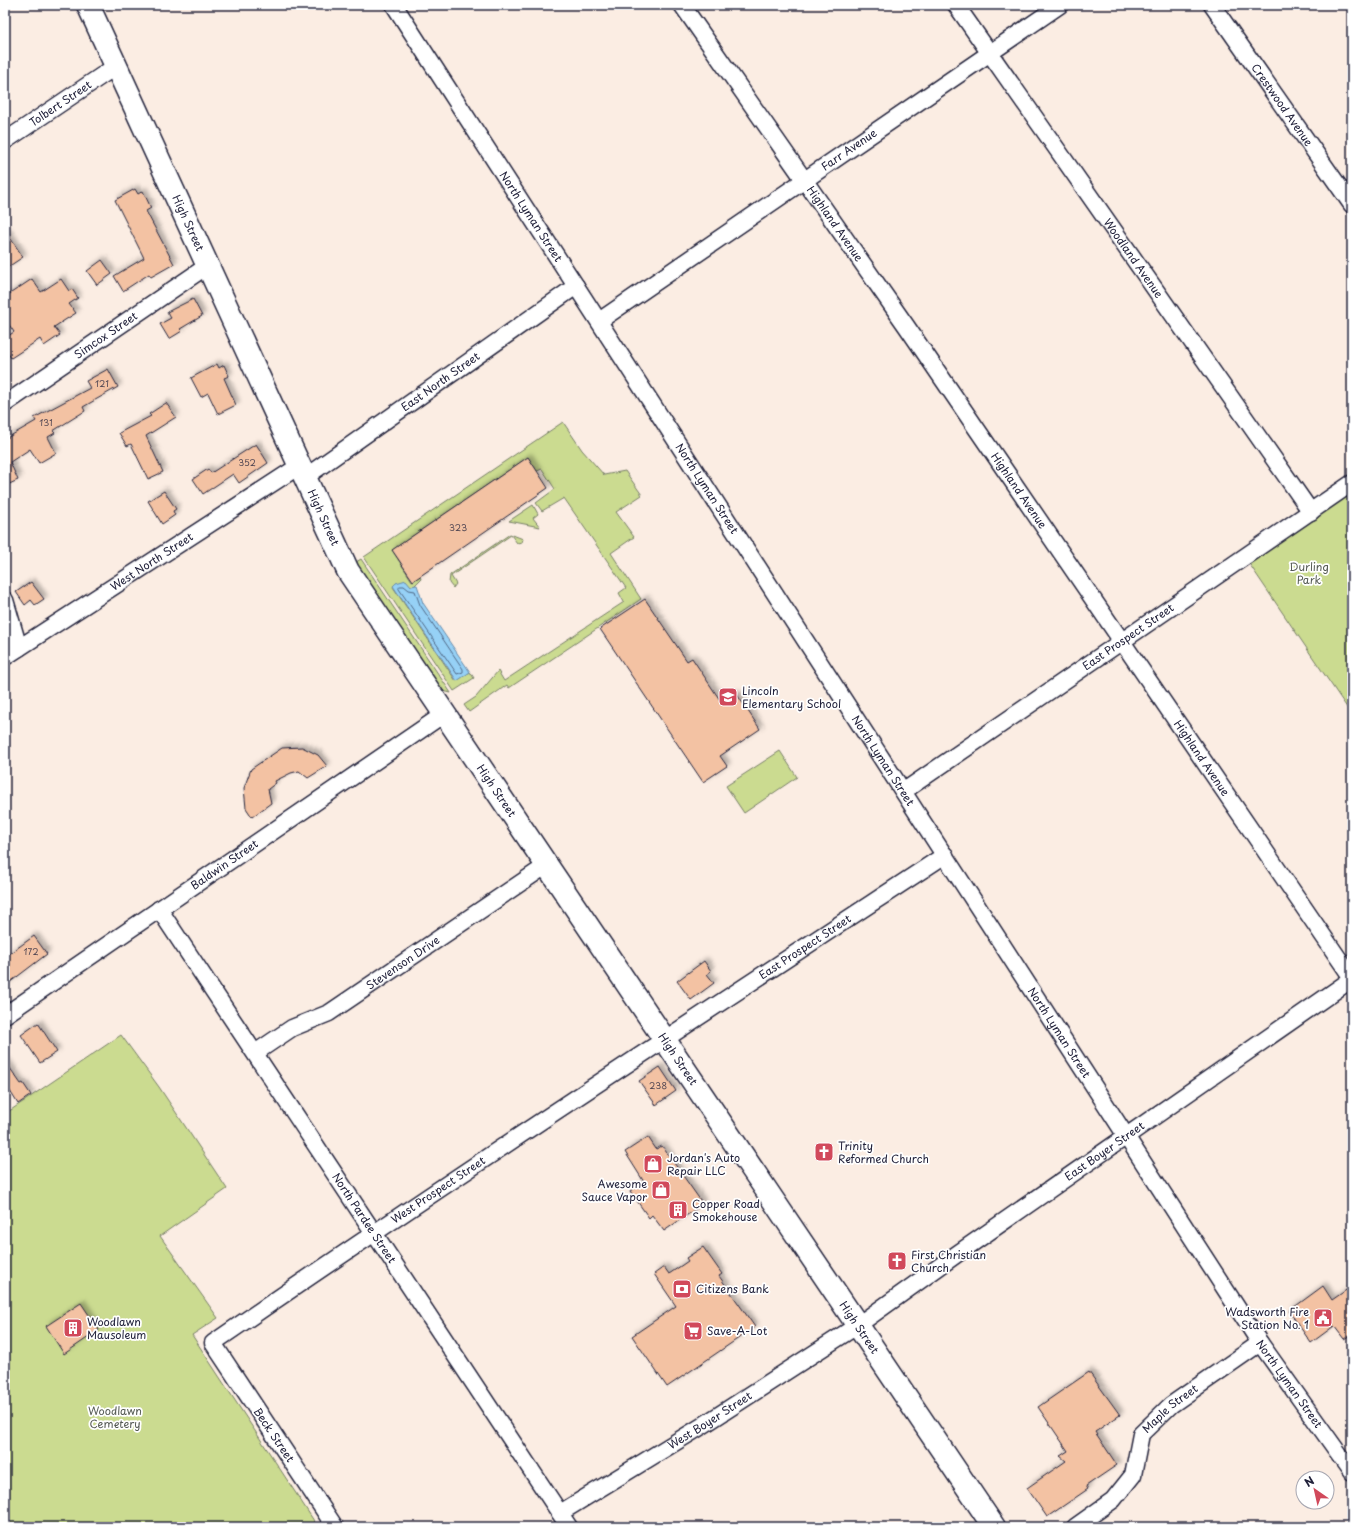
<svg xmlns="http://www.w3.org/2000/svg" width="1357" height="1532" font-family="'Playpen Sans',sans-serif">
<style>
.green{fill:#cbdb90;stroke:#767e66}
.water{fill:#96d1f6;stroke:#688bab}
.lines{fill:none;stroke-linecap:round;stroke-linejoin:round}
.shore{stroke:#506886;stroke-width:1}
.building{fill:#f3c2a3;stroke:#22223b;filter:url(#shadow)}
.street-casing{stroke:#22223b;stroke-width:19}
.secondary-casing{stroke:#22223b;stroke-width:25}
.street{stroke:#fff;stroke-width:16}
.secondary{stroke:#fff;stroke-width:22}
.labels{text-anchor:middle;stroke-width:3.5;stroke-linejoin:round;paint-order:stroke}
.number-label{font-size:9px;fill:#564a55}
.street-label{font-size:11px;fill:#22223b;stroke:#fff}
.park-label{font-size:11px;fill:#555a54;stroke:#fff}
.poi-label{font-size:11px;fill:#22223b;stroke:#fff;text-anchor:start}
</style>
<defs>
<filter id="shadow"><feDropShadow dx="3.5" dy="-3.5" stdDeviation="2" flood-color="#0004"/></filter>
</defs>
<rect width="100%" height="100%" fill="#fbede3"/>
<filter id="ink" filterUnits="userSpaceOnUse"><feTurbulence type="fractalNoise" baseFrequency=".025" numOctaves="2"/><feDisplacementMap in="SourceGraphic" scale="8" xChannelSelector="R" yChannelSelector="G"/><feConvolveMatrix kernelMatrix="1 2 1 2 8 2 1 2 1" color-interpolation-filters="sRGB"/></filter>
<g filter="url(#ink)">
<!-- green -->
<path class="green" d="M563,422L582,450L604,475L625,471L642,495L616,512L634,537L611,553L641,599L509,688L507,685L469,712L464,705L476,697L498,671L504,681L624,602L619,593L626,588L564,498L542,511L536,503L555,489L542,469L537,471L528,457L392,550L412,581L420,576L421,579L413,587L396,583L393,587L456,681L470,672L474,678L454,691L364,557Z
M1352,490V715L1248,562Z
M533,505L538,514L533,518L540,527L509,521Z
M510,534L523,539L522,542L517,543L511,535L451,576L456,584L453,588L449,583L450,575Z
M361,559L451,693L443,691L361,570L356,562Z
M780,751L797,777L744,813L726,786Z
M121,1035L159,1087L227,1189L160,1236L218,1318L192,1335L318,1527H5V1114Z"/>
<!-- water -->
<path class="water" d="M406,580L411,586L417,585L423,603L470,672L457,681L393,586L396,583Z"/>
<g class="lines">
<!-- shore -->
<path class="shore" d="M400,586H404L409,590L415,591L420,605L463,669V672L457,674L399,589Z"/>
</g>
<!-- building -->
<path class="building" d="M135,189L138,194L143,191L151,208L146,211L174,264L151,277L149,274L123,291L114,276L144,258L115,200Z
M5,230L23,257L5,269Z
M102,260L112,274L97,285L87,271Z
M32,279L41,292L61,279L69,291L72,289L78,298L69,304L76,313L54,327L60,335L44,346L40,339L11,358L5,349V338L14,332L5,319V297Z
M193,299L202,316L180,329L182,331L169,339L160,324L171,318L167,312Z
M217,364L219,368L224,365L229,376L224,378L236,405L218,414L208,393L201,397L191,378Z
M108,369L118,387L83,407L85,411L53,431L55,433L48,437L56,453L39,463L30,449L10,462L18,480L5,486V439L36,421L34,418L90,388L86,381Z
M166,403L176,417L146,436L163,472L148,479L131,444L127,446L119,433L151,416L149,414Z
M256,444L268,463L239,483L233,474L203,494L193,479L208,469L211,473Z
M528,457L548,488L413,581L392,550Z
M164,491L176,509L173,511L175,515L162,524L148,501Z
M31,582L44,599L35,605L31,600L25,605L16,592Z
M645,599L687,661L692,658L722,703L736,693L760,729L720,756L727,766L703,782L600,629Z
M302,747L318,755L327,766L308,778L299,771L291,773L275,781L276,783L268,789L271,803L252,817L246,808L244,788L251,769L282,748Z
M34,936L47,954L5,986V957Z
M704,961L711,971L707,974L714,983L691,1000L677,981Z
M38,1023L57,1052L40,1063L21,1035Z
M5,1061L21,1084L23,1083L31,1095L18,1104L5,1083Z
M660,1067L676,1091L656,1105L639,1081Z
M648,1137L656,1149L662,1146L703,1204L664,1231L652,1215L649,1218L630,1191L644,1182L625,1152Z
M703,1247L722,1274L719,1276L755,1327L667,1387L632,1336L676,1306L654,1274L664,1267L669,1274L688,1261L686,1258Z
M1323,1286L1332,1300L1352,1286V1334L1344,1339L1334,1326L1311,1343L1289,1311Z
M81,1303L99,1330L64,1354L46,1326Z
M1089,1372L1120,1415L1095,1432L1117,1465L1086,1486L1088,1489L1047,1517L1027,1488L1066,1461L1060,1456L1068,1451L1038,1407Z"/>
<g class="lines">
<defs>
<g id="street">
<path id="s1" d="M394,5L1260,1343L1352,1472"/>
<path id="s2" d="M682,5L907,327L1352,978"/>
<path id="s3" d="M956,5L1311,512"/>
<path id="s4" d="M1212,5L1352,205"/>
<path id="s5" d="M5,141L116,66"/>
<path id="s6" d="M599,321L1060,5"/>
<path id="s7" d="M5,404L207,266"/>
<path id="s8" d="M304,478L576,286"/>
<path d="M5,600L19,648"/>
<path id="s9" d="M5,657L299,466"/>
<path id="s10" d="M904,791L1352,483"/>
<path id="s11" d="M159,909L569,1527"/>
<path id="s12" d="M5,1015L444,714"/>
<path id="s13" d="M255,1053L292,1028L329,1013L547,865"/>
<path id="s14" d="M560,1513L702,1426L858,1325L957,1254L1352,979"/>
<path id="s15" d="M335,1527L213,1343C455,1176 700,1016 945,855"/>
<path id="s16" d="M1075,1527L1113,1500L1133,1475L1141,1434L1171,1405L1260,1343"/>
</g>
<g id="secondary">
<path id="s17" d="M88,5L348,571L994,1527"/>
</g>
</defs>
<!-- street casing -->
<use href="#street" class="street-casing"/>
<!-- secondary casing -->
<use href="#secondary" class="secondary-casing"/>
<!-- street -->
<use href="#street" class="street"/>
<!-- secondary -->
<use href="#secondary" class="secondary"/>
</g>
</g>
<!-- icons -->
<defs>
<symbol id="school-square" viewBox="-11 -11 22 22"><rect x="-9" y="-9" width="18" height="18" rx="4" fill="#d1495b" stroke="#fff"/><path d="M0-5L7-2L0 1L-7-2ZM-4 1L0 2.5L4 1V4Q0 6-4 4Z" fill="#fff"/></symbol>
<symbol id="church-square" viewBox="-11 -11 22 22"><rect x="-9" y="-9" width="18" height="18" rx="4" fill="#d1495b" stroke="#fff"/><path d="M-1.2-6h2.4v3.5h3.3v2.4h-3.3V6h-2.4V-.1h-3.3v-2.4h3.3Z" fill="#fff"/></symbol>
<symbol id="shop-square" viewBox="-11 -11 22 22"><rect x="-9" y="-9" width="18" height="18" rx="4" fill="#d1495b" stroke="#fff"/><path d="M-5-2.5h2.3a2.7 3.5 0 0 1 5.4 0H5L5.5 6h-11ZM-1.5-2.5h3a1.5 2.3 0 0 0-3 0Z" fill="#fff"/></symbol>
<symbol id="building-square" viewBox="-11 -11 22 22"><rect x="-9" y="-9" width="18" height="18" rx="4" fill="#d1495b" stroke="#fff"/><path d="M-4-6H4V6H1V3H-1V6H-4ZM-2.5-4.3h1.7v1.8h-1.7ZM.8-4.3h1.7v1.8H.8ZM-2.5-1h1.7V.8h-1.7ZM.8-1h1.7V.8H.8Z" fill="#fff"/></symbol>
<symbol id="bank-square" viewBox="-11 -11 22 22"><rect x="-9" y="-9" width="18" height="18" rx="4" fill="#d1495b" stroke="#fff"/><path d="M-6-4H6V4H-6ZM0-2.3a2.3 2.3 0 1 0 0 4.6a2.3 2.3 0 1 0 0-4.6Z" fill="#fff"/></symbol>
<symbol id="civic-square" viewBox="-11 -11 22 22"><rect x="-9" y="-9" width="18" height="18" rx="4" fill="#d1495b" stroke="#fff"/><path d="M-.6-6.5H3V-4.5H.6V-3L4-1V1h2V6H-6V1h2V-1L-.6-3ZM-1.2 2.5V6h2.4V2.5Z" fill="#fff"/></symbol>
<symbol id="supermarket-square" viewBox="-11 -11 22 22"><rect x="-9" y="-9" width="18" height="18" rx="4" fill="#d1495b" stroke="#fff"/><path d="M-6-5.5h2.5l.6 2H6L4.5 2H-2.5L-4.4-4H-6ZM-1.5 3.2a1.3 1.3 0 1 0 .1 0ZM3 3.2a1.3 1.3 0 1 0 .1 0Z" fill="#fff"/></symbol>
</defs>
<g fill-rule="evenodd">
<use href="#school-square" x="717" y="686" width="22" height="22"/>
<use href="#church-square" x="813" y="1141" width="22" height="22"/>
<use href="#shop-square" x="642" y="1153" width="22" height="22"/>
<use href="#shop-square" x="650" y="1179" width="22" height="22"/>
<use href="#building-square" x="667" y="1199" width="22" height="22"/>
<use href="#church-square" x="886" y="1250" width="22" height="22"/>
<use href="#bank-square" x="671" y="1278" width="22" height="22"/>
<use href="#civic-square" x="1312" y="1307" width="22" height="22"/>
<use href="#building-square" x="62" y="1317" width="22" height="22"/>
<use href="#supermarket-square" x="682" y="1320" width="22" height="22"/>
</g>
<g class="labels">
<!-- number labels -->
<g class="number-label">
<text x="102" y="387">121</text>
<text x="46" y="426">131</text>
<text x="247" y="466">352</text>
<text x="458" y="531">323</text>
<text x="31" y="955">172</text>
<text x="658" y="1089">238</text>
</g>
<!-- street labels -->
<g class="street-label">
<text dy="4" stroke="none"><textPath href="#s5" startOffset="67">Tolbert Street</textPath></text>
<text dy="4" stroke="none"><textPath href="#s4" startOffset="122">Crestwood Avenue</textPath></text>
<text dy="4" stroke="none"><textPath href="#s6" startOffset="303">Farr Avenue</textPath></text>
<text dy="4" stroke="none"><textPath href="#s1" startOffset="252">North Lyman Street</textPath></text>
<text dy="4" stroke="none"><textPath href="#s17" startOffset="240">High Street</textPath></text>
<text dy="4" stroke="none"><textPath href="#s2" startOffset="267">Highland Avenue</textPath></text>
<text dy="4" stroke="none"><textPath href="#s3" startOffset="309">Woodland Avenue</textPath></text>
<text dy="4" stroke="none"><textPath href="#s7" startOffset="122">Simcox Street</textPath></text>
<text dy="4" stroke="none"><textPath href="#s8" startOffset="167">East North Street</textPath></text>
<text dy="4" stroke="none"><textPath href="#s1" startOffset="576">North Lyman Street</textPath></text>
<text dy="4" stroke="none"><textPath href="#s2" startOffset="591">Highland Avenue</textPath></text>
<text dy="4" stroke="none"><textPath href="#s17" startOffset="564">High Street</textPath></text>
<text dy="4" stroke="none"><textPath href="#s9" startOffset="175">West North Street</textPath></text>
<text dy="4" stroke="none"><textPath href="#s10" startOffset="272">East Prospect Street</textPath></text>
<text dy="4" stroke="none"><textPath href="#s2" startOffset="915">Highland Avenue</textPath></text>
<text dy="4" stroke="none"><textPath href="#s1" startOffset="900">North Lyman Street</textPath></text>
<text dy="4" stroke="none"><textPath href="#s17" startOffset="888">High Street</textPath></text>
<text dy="4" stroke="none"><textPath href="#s12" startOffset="266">Baldwin Street</textPath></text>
<text dy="4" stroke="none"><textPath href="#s15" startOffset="933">East Prospect Street</textPath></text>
<text dy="4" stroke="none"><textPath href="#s13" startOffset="174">Stevenson Drive</textPath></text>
<text dy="4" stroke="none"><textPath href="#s1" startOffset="1224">North Lyman Street</textPath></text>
<text dy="4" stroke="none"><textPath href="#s17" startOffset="1212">High Street</textPath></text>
<text dy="4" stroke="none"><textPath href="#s14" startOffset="654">East Boyer Street</textPath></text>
<text dy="4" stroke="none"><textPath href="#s15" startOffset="493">West Prospect Street</textPath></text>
<text dy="4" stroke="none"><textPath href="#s11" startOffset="371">North Pardee Street</textPath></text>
<text dy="4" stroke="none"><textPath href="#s17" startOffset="1536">High Street</textPath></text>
<text dy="4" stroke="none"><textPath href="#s1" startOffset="1644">North Lyman Street</textPath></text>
<text dy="4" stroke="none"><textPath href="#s16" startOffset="159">Maple Street</textPath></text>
<text dy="4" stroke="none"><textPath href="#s14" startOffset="176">West Boyer Street</textPath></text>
<text transform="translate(274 1435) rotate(56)" y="4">Beck Street</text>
</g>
<!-- park labels -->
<g class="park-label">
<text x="1309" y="571">Durling<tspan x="1309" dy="13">Park</tspan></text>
<text x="115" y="1415">Woodlawn<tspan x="115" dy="13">Cemetery</tspan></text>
</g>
<!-- poi labels -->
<g class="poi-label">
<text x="742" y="695">Lincoln<tspan x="742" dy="13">Elementary School</tspan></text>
<text x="838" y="1150">Trinity<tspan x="838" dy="13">Reformed Church</tspan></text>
<text x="667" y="1162">Jordan's Auto<tspan x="667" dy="13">Repair LLC</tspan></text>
<text x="647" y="1188" text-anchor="end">Awesome<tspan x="647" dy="13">Sauce Vapor</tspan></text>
<text x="692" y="1208">Copper Road<tspan x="692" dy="13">Smokehouse</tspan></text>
<text x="911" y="1259">First Christian<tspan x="911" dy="13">Church</tspan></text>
<text x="696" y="1293">Citizens Bank</text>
<text x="1309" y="1316" text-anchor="end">Wadsworth Fire<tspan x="1309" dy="13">Station No. 1</tspan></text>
<text x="87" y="1326">Woodlawn<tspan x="87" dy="13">Mausoleum</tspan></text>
<text x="707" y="1335">Save-A-Lot</text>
</g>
</g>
<!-- margin -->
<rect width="1357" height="1532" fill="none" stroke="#fff" stroke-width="20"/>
<rect x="10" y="10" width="1337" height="1512" fill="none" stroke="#22223b" stroke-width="1.5" filter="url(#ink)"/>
<!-- north arrow -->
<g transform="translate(1315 1490) rotate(326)"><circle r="19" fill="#ffffff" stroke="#a7a7b1"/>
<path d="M0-3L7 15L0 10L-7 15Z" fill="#d1495b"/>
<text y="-6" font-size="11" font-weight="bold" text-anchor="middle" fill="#22223b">N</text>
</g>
</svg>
